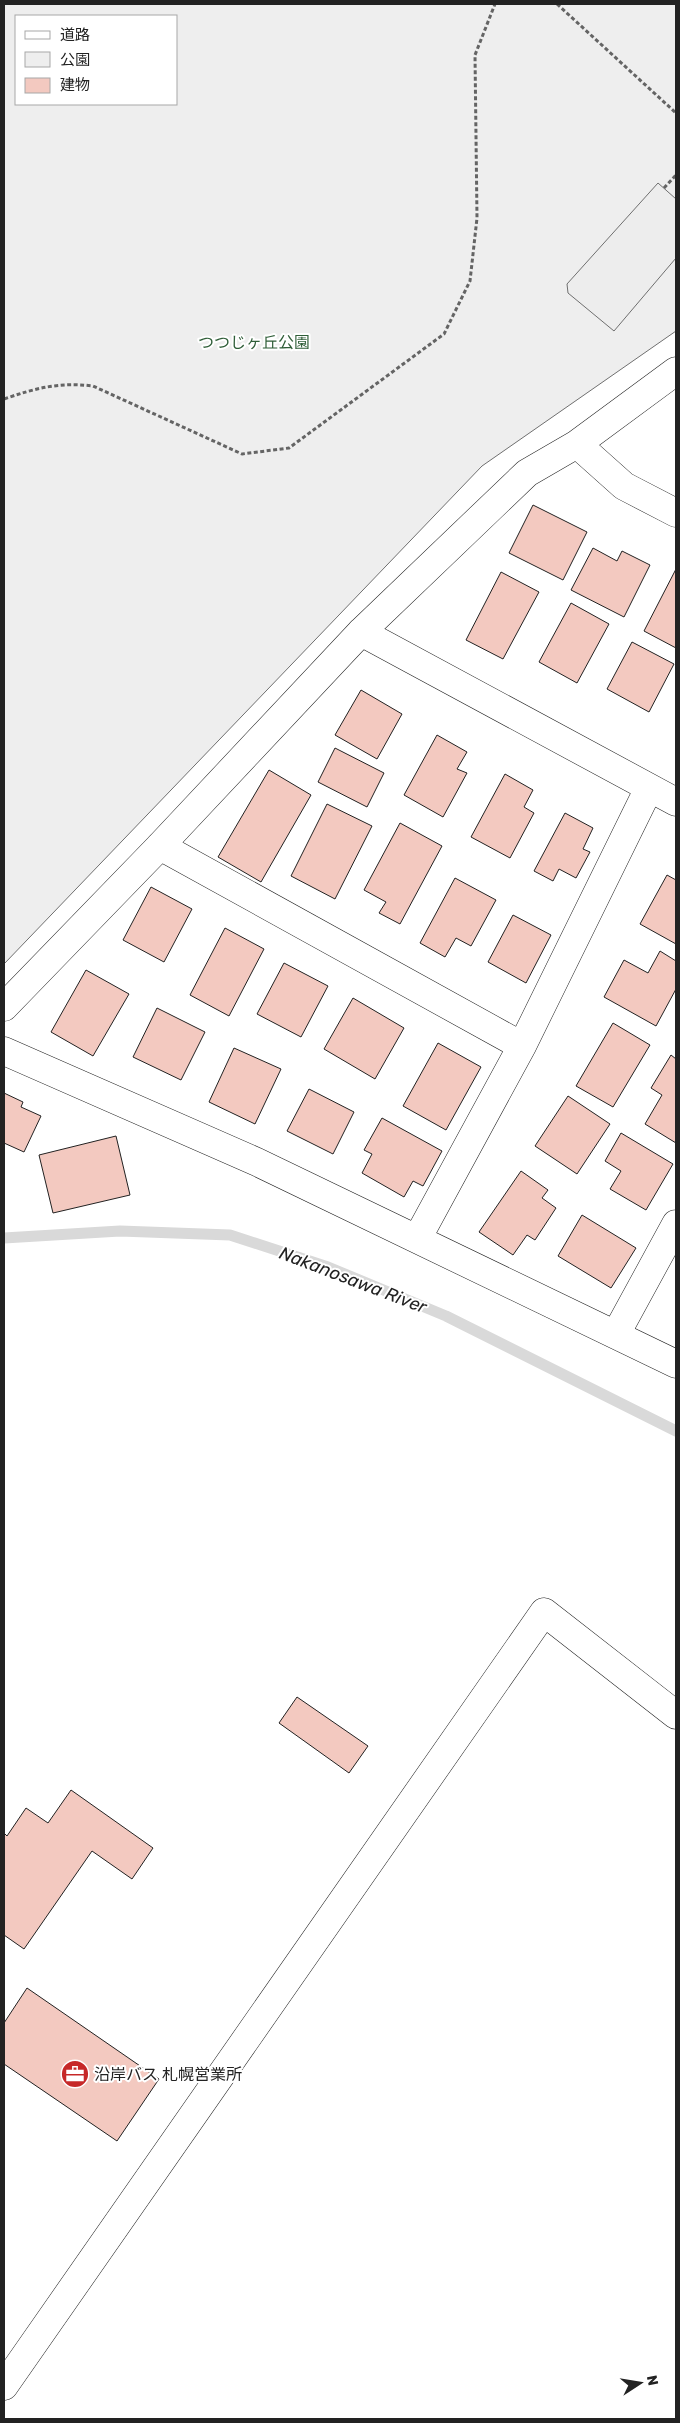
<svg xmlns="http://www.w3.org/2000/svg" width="680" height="2423" font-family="Rubik,'Noto Sans JP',sans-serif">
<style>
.green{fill:#eee;stroke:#6f6f6f;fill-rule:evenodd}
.parking{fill:#ededed;stroke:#6f6f6f}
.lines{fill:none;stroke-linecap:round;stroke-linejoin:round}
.stream{stroke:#d9d9d9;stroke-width:11}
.building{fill:#f3c9c0;stroke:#222}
.street-casing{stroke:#222;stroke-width:29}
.path{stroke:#646464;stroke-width:3;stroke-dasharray:4 2.5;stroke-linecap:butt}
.street{stroke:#fff;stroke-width:28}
.labels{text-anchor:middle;stroke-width:4;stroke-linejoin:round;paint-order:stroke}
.park-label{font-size:16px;fill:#2f5e38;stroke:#fff}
.poi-label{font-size:16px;fill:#222;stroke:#fff;text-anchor:start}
.water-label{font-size:18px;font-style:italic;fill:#222;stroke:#fff}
</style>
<rect width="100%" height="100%" fill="#fff"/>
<!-- green -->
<path class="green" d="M4,4H676V331L482,466L4,964ZM16,16H176V104H16Z"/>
<!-- parking -->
<path class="parking" d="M658,183L676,199V258L614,331L568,293L567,284Z"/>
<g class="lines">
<!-- stream -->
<path class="stream" d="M4,1238L120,1231L230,1235L328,1267L446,1316L676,1431"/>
</g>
<!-- building -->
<path class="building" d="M533,505L587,532L563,580L509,553Z
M593,548L617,561L622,551L650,565L624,617L571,590Z
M676,569V648L644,631Z
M501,572L539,592L503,659L466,640Z
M571,603L609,624L577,683L539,662Z
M632,642L674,664L649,712L607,689Z
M361,690L402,714L377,759L335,735Z
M437,735L467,752L457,769L467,773L443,817L404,795Z
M335,748L384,773L367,807L318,782Z
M269,770L311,795L261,882L218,857Z
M505,774L533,790L524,807L534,813L510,858L471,837Z
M327,804L372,826L335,899L291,876Z
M565,813L593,828L583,849L590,852L576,878L559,869L553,881L534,871Z
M400,823L442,846L400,924L379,913L386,902L364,890Z
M667,875L676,880V944L640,924Z
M455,878L496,900L471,946L456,938L445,957L420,943Z
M151,887L192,909L164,962L123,940Z
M513,915L551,935L526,983L488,962Z
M225,928L264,949L229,1016L190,995Z
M660,951L676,961V989L656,1026L604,997L624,960L648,973Z
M284,963L328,986L301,1037L257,1014Z
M86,970L129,994L93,1056L51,1032Z
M353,998L404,1028L375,1079L324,1049Z
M157,1008L205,1032L181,1080L133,1057Z
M613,1023L650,1045L613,1107L576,1086Z
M438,1043L481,1067L446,1130L403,1106Z
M234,1048L281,1069L255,1124L209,1102Z
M671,1055L676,1059V1143L645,1124L662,1095L651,1088Z
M309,1089L354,1112L333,1154L287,1131Z
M4,1093L23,1102L21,1107L41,1116L24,1152L4,1143Z
M568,1096L610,1124L577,1174L535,1146Z
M382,1118L442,1151L423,1186L413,1181L404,1197L362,1173L372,1154L364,1150Z
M621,1133L673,1164L646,1210L610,1189L621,1171L605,1161Z
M116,1136L130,1195L53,1213L39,1155Z
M521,1171L548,1190L542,1198L556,1208L535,1240L527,1235L513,1255L479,1232Z
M582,1215L636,1248L611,1288L558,1256Z
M297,1697L368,1746L349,1773L279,1723Z
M71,1790L153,1848L132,1879L92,1851L24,1949L4,1935V1833L7,1836L26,1808L48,1823Z
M27,1988L159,2079L117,2141L4,2064V2023Z"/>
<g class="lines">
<defs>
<path id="street" d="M577,444L624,486L676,513
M361,632L676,802
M160,846L522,1046
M4,1007L160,846L361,632L527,473L577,444L676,371
M4,1051L257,1162L676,1364
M417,1239L522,1046L649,788
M616,1334L676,1224
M4,2386L544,1612L676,1715"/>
</defs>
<!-- street casing -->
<use href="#street" class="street-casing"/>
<!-- path -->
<path class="path" d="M557,4L676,113
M664,188L676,175
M4,399C36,388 59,382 93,386L242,454L289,448L444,334L470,281L477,218L475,55L495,4"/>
<!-- street -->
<use href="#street" class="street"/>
</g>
<!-- icons -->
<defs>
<symbol id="office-disc" viewBox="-11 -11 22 22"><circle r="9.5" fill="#c62828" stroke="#fff"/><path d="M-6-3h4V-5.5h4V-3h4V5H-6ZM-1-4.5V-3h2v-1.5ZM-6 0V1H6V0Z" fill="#fff"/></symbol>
</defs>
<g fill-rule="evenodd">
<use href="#office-disc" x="59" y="2058" width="32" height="32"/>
</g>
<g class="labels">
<!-- park labels -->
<g class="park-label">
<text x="254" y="348">つつじヶ丘公園</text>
</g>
<!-- poi labels -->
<g class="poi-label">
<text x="94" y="2080">沿岸バス 札幌営業所</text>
</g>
<!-- water labels -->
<g class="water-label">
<text transform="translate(353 1280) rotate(21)" y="6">Nakanosawa River</text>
</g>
</g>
<!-- border -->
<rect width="680" height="2423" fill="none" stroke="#222222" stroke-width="10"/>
<!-- legend -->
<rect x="15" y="15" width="162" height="90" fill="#ffffff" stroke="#a7a7a7"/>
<rect x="25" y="31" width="25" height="8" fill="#ffffff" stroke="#a7a7a7"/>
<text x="60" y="40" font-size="15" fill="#222222">道路</text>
<rect x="25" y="52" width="25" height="15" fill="#eeeeee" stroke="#a7a7a7"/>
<text x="60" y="65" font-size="15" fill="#222222">公園</text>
<rect x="25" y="78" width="25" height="15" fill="#f3c9c0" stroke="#a7a7a7"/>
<text x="60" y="90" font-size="15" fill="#222222">建物</text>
<!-- north arrow -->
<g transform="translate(640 2383) rotate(78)" stroke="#ffffff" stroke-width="4" paint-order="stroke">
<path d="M0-4L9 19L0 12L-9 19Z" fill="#222222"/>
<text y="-8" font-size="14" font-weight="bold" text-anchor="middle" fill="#222222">N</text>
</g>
</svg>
